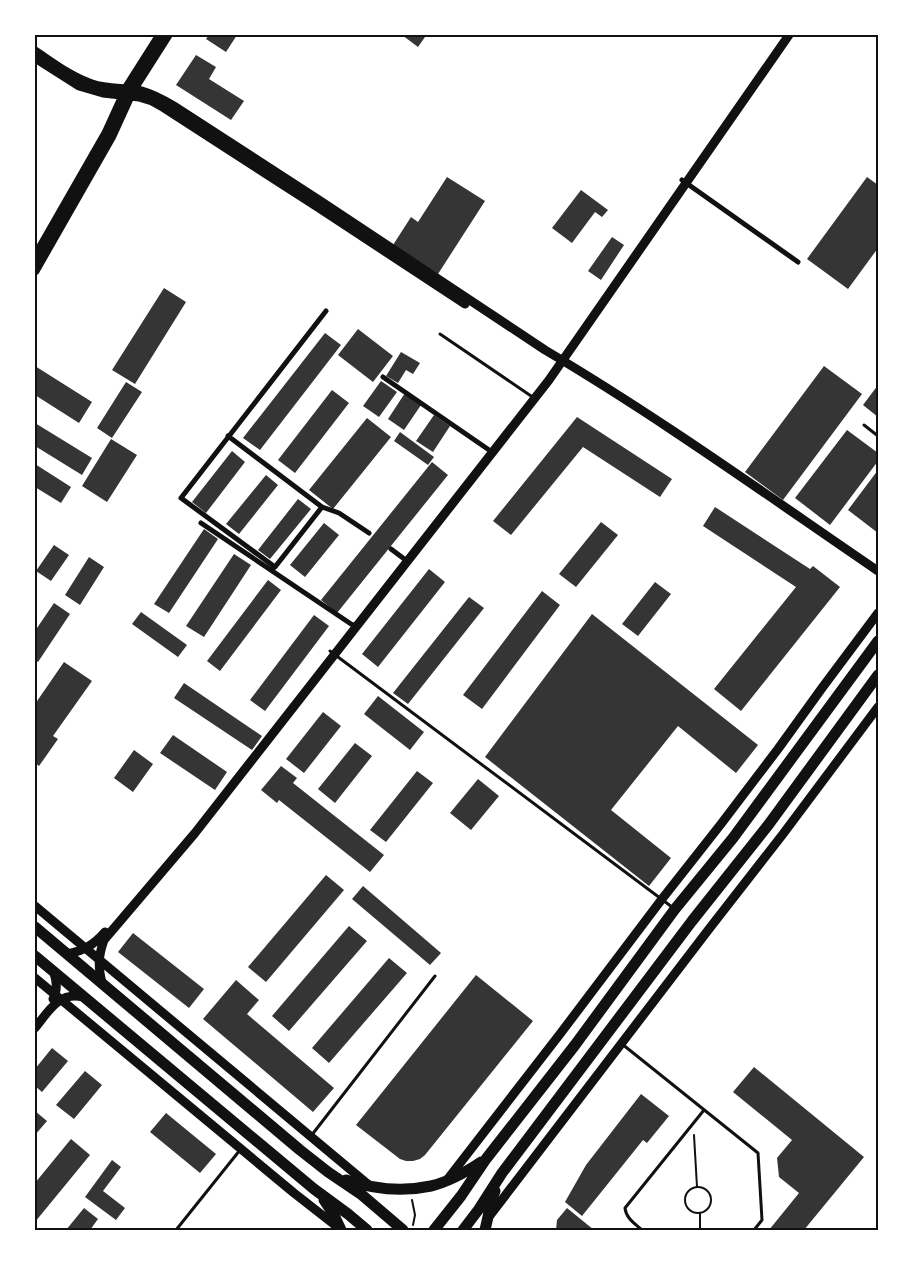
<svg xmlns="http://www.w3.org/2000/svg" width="913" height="1265" font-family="Figtree,sans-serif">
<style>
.building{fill:#353535}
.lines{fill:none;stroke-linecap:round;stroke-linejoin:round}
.path{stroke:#111;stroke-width:2}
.service{stroke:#111;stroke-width:3}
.minor{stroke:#111;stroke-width:5}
.tertiary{stroke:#111;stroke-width:9}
.primary{stroke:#111;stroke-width:11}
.neatline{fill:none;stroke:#111;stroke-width:2}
</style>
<rect width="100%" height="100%" fill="#fff"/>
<!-- building -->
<path class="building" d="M209,35H237L226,52L206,39Z
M402,35H423L425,37L418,47Z
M196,55L216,67L209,79L244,101L231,120L176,85Z
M447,177L485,201L438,274L393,245L411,217L418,222Z
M867,177L878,185V248L848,289L807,259Z
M581,190L608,210L602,217L595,212L572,243L552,228Z
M612,237L624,245L601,280L588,271Z
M164,288L186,302L135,384L112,370Z
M358,329L393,356L373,382L338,355Z
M325,333L341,345L260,450L243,438Z
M401,352L420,363L413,374L406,370L398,383L386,376Z
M35,366L92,402L79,423L35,395Z
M824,366L862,394L783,500L745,472Z
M381,381L397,392L379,417L363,406Z
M126,382L142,392L112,438L97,428Z
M878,385V417L863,405Z
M332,390L349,403L295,473L278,460Z
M405,393L421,405L404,430L388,419Z
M434,415L450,426L433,452L416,441Z
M577,417L672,479L660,497L583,447L511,535L493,521Z
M367,418L391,437L333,509L309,490Z
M35,423L92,458L82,475L35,446Z
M847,430L878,453V461L830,525L795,498Z
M400,432L434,457L428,465L394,441Z
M111,439L137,455L107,502L82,486Z
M232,451L245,462L206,513L192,502Z
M432,462L448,475L337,613L321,600Z
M35,464L71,487L61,503L35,487Z
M878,470V533L848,510Z
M266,475L278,485L239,534L226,524Z
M298,499L311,509L270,559L258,550Z
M715,507L810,569L813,566L840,587L741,711L714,689L796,587L703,526Z
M601,522L618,535L576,587L559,574Z
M324,523L339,535L305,577L290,565Z
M204,529L218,539L169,613L154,604Z
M54,545L69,555L51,581L36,571Z
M234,554L251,565L204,637L186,626Z
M89,557L104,567L80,605L65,595Z
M429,569L445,582L378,667L362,654Z
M268,580L281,590L220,671L207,661Z
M655,582L671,594L638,636L622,624Z
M542,591L560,605L482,709L463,695Z
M469,597L484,608L408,704L393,693Z
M54,603L70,614L38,662L35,660V631Z
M141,612L187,645L178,657L132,624Z
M592,614L758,745L736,773L678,726L611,810L671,858L649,886L485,757Z
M314,615L329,626L265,711L250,700Z
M64,662L92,681L53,736L58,739L39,766L35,763V704Z
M184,683L262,736L252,750L174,698Z
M378,696L424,732L410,750L364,714Z
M323,712L341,726L304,773L286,759Z
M173,735L227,772L215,790L160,753Z
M355,743L372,756L335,803L318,789Z
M134,750L153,764L133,792L114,778Z
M281,766L297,778L293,783L384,855L370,872L279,800L277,803L261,790Z
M417,771L433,783L386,842L370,830Z
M478,779L499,796L471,830L450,813Z
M326,875L344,890L266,982L248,967Z
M363,886L441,953L430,965L352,899Z
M349,926L367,941L289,1031L272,1016Z
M133,933L204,989L189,1008L118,952Z
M389,958L407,973L329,1063L312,1048Z
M476,975L533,1021L425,1155L420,1159L413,1161H406L400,1159L356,1125Z
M236,980L259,1000L247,1014L334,1088L313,1112L203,1019Z
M52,1048L68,1061L42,1092L35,1086V1069Z
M754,1067L864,1157L804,1230H769L799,1193L779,1177L777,1158L792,1140L733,1092Z
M85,1071L102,1085L74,1119L56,1105Z
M641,1094L669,1116L647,1143L643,1140L582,1216L565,1202L586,1165Z
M35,1111L47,1121L35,1135Z
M166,1113L216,1154L200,1173L150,1132Z
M71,1139L90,1155L35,1222V1183Z
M112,1160L121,1167L103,1191L125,1208L116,1220L85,1197Z
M84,1208L98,1219L90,1230H66Z
M567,1208L594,1230H556L557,1220Z"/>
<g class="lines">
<!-- path -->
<path class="path" d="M694,1135L697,1187
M685 1200a13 13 0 1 1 26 0a13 13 0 1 1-26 0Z
M412,1200L415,1215L413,1225
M700,1213V1230"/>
<!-- service -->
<path class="service" d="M440,334L534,398
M864,425L878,436
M330,651L672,907
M622,1044L758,1153L762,1220L754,1230
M311,1136L435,976
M176,1230L240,1150
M642,1230C634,1223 626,1218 625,1208L704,1110"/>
<!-- minor -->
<path class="minor" d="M682,180L798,262
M383,377L492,452
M228,436L322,507L339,513L369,533
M322,507L275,567L181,498L326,311
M201,523L351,624L356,626
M391,549L407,561"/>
<!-- tertiary -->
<path class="tertiary" d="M35,51C53,63 71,77 92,84C108,90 126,87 142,91C153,94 164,100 174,106L322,202L545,350C660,418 768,496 878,571
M35,58L79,86L103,93L139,97L152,101L161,106L319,208L465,304
M35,257L106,133L127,87L160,35
M35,271L112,136L133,90L168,35
M35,906L370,1186
M67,954C83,951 94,945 105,932
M35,978L294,1193L340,1229
M102,983C98,966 98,957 104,940L195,833L549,380L789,35
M53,999C58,990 57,982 54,973
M35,1028C48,1012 59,991 83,997
M447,1180L560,1034L662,899L721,824L778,749L822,688L878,613
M488,1218L709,929L783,834L878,707"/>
<!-- primary -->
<path class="primary" d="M35,927L300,1150L328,1172L362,1195L403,1230
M35,956L314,1189L348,1214L367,1230
M346,1180C373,1189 403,1192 431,1186C448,1182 466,1172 481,1162
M324,1200L334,1215L341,1230
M434,1230L461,1196L486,1159L575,1045L675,909L733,838L878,641
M463,1230L479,1209L502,1173L692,921L769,824L878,675
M485,1230L492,1199L495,1191"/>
</g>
<!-- border -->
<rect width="913" height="1265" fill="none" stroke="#ffffff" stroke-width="72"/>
<rect x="36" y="36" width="841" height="1193" class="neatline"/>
</svg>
